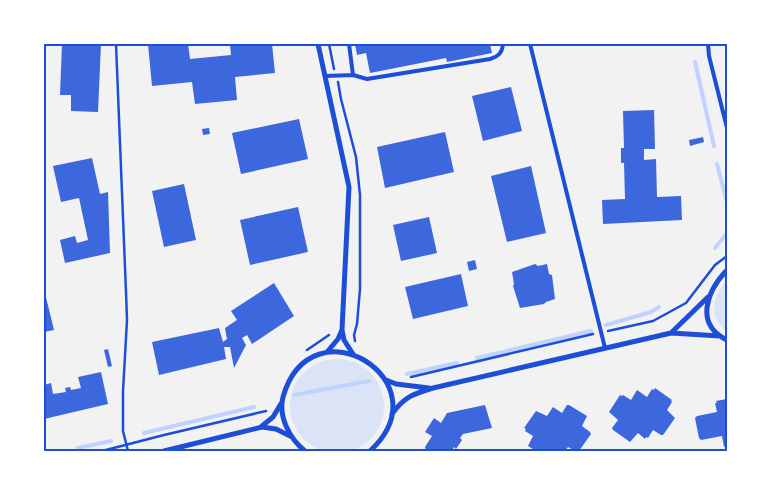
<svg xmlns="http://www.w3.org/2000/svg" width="771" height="495" font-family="Helvetica,sans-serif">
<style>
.green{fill:#dbe4f7}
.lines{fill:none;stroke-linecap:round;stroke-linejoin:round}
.stream{stroke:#bfd3fe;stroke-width:4}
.building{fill:#3d67dc}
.path{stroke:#1d4ed8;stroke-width:2.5}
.service{stroke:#1d4ed8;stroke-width:4}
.minor{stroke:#1d4ed8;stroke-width:5}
.neatline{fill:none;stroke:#1d4ed8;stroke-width:2}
</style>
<rect width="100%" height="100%" fill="#f2f2f2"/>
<!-- green -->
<path class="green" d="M727,279V332C707,315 713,298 727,279Z
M290 406a47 47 0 1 1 94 0a47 47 0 1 1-94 0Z"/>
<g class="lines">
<!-- stream -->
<path class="stream" d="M695,62L714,146
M717,164L727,202
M715,248L727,233
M606,325L651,312L659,307
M477,358L591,331
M407,374L457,363
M294,395L369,381
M144,433L254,407
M78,448L111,441
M65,451H66"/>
</g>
<!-- building -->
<path class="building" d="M62,44H101L98,112L71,111V95H60Z
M148,44H188L190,59L231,55L230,44H272L275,73L235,77L237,100L195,104L192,82L152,86Z
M355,44H490L492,53L447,62L446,58L370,73L366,53L357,55Z
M511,87L522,131L483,141L472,96Z
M654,110L655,149H644V160L656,159L657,197L681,196L682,220L603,224L602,200L625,199L624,163H621V148H624L623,111Z
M299,119L308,159L241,174L232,133Z
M209,128L210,134L203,135L202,129Z
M445,132L454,172L385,188L377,147Z
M703,137L704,142L690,146L689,140Z
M92,158L100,194L108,192L110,253L65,263L60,240L75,236L77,243L88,240L79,198L61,202L53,166Z
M531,166L546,233L507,242L491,176Z
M184,184L196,240L164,247L152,191Z
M298,207L308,252L250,265L240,220Z
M429,217L437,253L401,261L393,225Z
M475,260L477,269L469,271L467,262Z
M535,264L538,266L547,264L549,274L552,275L555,299L546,302L544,304L520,308L513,286L514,284L512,272Z
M461,274L468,306L413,319L405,287Z
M274,283L294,316L252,344L247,335L242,338L246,345L234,368L230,347H224L226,359L159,375L152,342L219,328L223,342L227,339L225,328L237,320L231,311Z
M44,289L54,330L44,332Z
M108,349L112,366L108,367L104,350Z
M101,372L108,404L44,419V385L51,383L53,394L66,392L65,388L70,387L71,390L81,388L78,377Z
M655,388L672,400L671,401L672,402L667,410L675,418L663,435H661L653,430L648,438L646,437L645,439L638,433L630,442L613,430L612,428L618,420L609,412L620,395L622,396L623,395L631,400L637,390L647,397L652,389L654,390Z
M727,399V446L724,447L722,436L701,440L699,438L695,418L697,416L717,412L715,403H717L716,401Z
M485,405L492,428L463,434L460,438L462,440L456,449L454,447L452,451H426L425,447L432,436L425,432L434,418L441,423L447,413Z
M567,405H569L587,416L582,426L590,432L591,434L579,451H575L568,447L565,451L553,450L536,451L528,446L533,436L525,431L526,429L524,428L536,411L547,416L553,407L562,413Z"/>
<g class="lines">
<!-- path -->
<path class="path" d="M116,44L126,292L127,320L123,391V431L128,451
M329,44L334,69
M338,82L341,99L356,157L360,195V289L357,324L354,335L355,341
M608,331L653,321L686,303L715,265L727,256
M307,350L329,335
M411,377L593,334
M102,451L164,435L266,411"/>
<!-- service -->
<path class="service" d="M349,44L353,75
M530,44L605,348
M708,44L709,56L727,128
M325,76L353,75L367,79L490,59C499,56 502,53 503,44"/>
<!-- minor -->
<path class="minor" d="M318,44L349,187L342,330L344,340L353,354
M727,270C707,291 694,324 727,340
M671,333L708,297
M327,352L338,339L342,330
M386,380L396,384L429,388
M392,414C404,397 413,394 433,388L671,333L720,336
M262,426L273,417L282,402
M164,451L262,427L276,429L290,436
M305,451C290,439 278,417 283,397C311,299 446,381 370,451"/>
</g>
<!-- border -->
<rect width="771" height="495" fill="none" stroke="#ffffff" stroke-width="90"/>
<rect x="45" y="45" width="681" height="405" class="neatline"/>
</svg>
